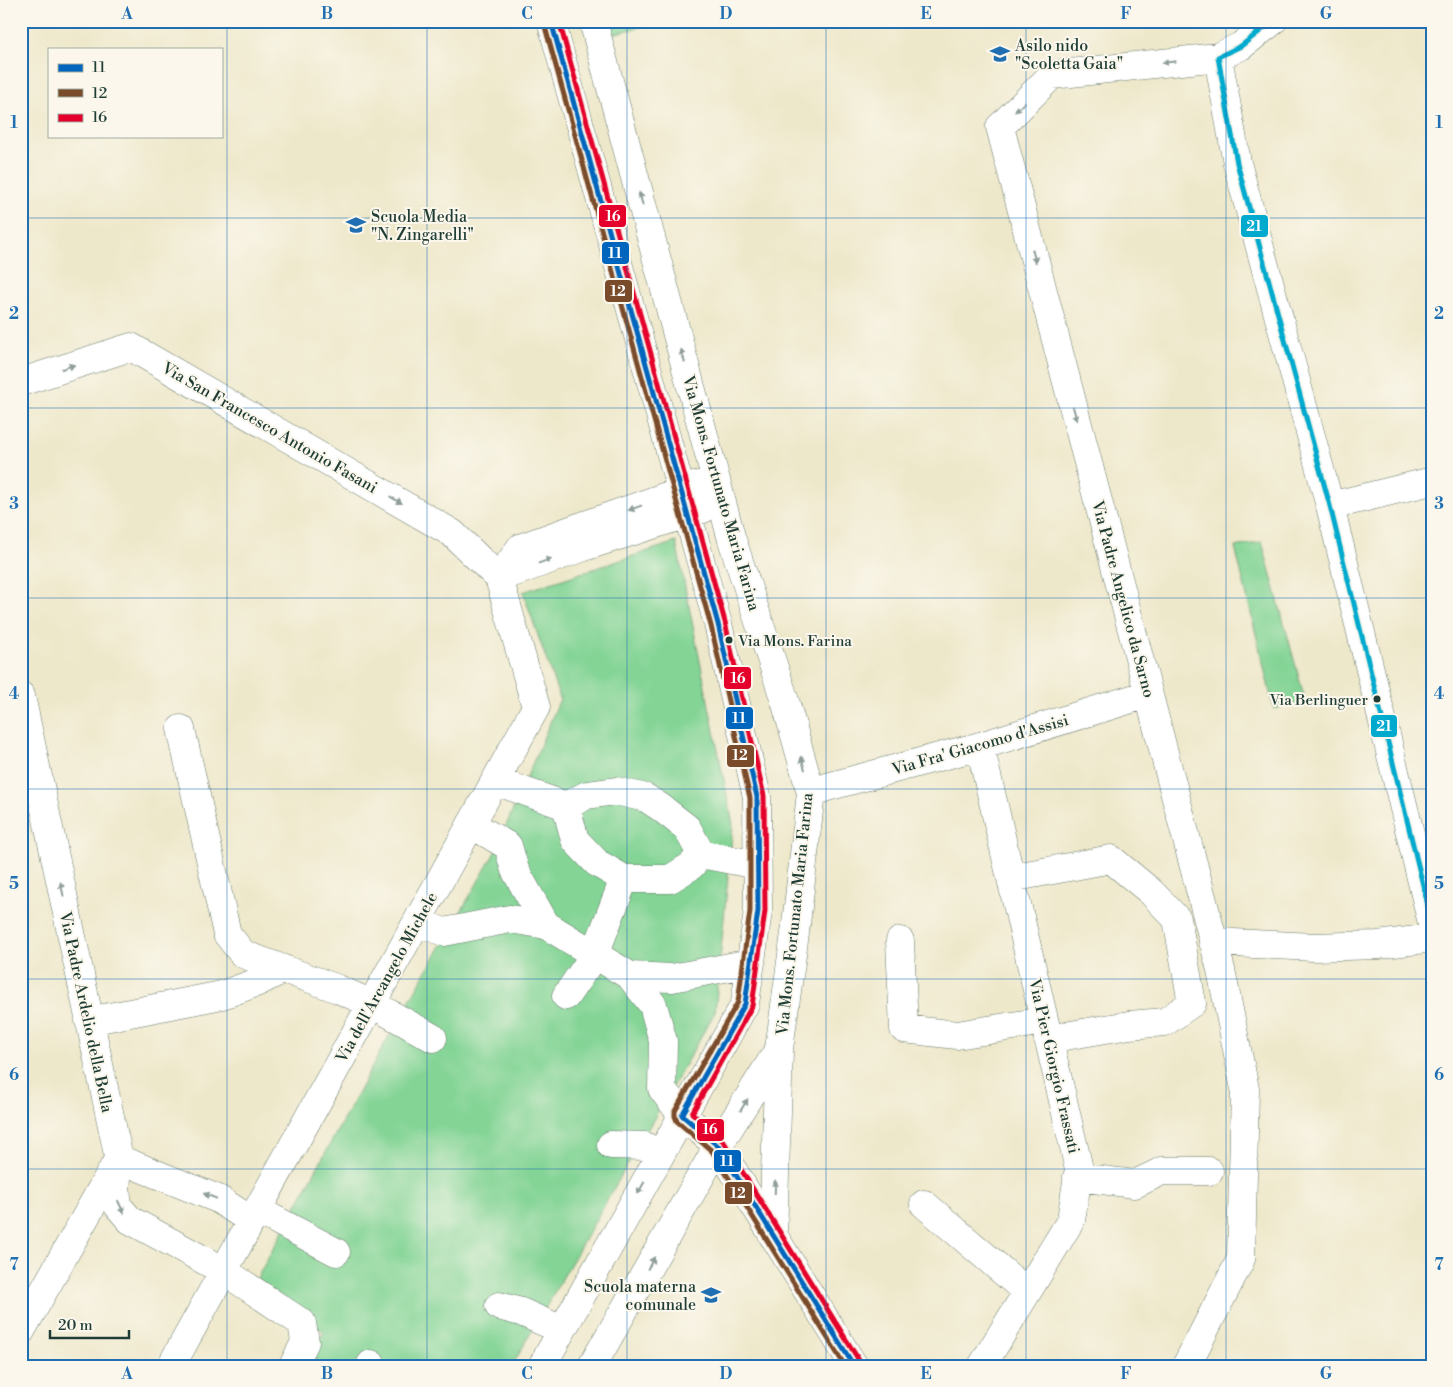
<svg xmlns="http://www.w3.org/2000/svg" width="1453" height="1387" font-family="'Libre Bodoni',serif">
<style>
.green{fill:#83d495;stroke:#518864}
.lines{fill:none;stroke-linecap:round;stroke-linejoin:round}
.street-casing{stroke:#677969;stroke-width:29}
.street{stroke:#fff;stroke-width:28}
.bus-1-casing{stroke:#fbf7ec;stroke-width:9}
.bus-2-casing{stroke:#fbf7ec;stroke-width:9}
.bus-3-casing{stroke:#fbf7ec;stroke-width:9}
.bus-4-casing{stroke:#fbf7ec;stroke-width:9}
.bus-1{stroke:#0065bd;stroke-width:5}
.bus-2{stroke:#7a4b2a;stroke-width:5}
.bus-3{stroke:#e4002b;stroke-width:5}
.bus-4{stroke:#00a9ce;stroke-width:5}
.oneway{fill:#8f9e9a}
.grid{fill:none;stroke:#1f6fb2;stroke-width:1;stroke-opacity:0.55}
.bus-dot{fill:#1f3d34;stroke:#fbf7ec;stroke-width:2}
.labels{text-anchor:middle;stroke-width:4;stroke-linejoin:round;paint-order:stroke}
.bus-label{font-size:15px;fill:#1f3d34;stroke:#fbf7ec;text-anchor:start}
.poi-label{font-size:16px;fill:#1f3d34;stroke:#fbf7ec;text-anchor:start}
.street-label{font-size:16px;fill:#1f3d34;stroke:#fbf7ec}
.line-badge{stroke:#fbf7ec;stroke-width:2}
.badge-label{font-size:14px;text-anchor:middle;font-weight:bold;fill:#fff}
.neatline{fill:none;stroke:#1f6fb2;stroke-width:2}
.grid-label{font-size:16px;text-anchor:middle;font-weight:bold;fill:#1f6fb2}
</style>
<rect width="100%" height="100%" fill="#fbf7ec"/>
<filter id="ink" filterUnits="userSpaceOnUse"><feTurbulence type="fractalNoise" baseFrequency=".02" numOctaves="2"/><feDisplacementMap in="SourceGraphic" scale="10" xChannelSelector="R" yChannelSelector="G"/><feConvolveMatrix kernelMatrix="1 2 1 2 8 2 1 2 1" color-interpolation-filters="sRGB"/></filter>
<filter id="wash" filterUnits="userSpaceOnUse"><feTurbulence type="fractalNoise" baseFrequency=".0096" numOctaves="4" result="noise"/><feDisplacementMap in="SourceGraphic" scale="20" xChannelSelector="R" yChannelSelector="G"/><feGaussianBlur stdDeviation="1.12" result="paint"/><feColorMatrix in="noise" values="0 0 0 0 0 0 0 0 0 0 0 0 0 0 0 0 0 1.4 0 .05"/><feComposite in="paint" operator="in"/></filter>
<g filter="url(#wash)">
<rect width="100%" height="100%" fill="#eee8cb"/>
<!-- green -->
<path class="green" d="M601,21H664L605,36Z
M676,542L733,825L715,1012L512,1366H305L324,1332L256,1280L384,1045L494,854L560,699L523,592Z
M1262,542L1305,700L1274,709L1235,547Z"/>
</g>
<g filter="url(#ink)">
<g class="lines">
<defs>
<path id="street" d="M1218,57L1237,163L1330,506L1432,923
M21,382L131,347L452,533L499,578
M1330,506L1432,481
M499,578L520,548L698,485
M499,578L584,547L703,509
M21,696L119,1159L116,1188L118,1206L130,1220L224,1271L302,1323L305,1342L293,1366
M181,729L227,934L243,954L338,989L372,1004L433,1038
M980,746L1079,1169L1071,1220L982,1366
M495,781L566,806L575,840L597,863L624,879H670L691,866L701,854L757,865
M811,793L827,787L980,746L1148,694
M566,806L587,795L616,791L646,798L660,807L687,828L701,854
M471,824L508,846L515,870L546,925
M1011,878L1111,859L1151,892L1177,919L1192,1003L1165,1022L1129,1025L1048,1039
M417,922L444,932L510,919L546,925L630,976L653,1005L663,1041L662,1089L682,1115L718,1146L854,1366
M900,941L904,1029L957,1035L1044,1021
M1213,942L1314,947L1378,945L1432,938
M630,976L672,978L751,963
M566,996L595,954L624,879
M89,1021L222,995L258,982L284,969
M611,1145L645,1146L660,1155
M119,1159L218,1199L252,1221
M1077,1177L1135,1184L1162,1171H1209
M924,1204L1027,1292
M257,1210L336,1252
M773,1236L779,1050
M499,1306L521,1312L562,1330
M21,1331L115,1165
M171,1366L536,707L499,578
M370,1366L371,1364
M542,1366L745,1004L758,911L757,797L718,624L551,21
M592,1366L718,1146L779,1049L795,933L811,793L786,704L732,540L593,21
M1186,1366L1241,1259L1245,1089L1221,970L1000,127L1052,75L1218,57L1241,46L1273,21"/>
</defs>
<!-- street casing -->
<use href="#street" class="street-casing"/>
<!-- street -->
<use href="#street" class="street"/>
<defs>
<path id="bus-1" d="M551,21L718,624L757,797L758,911L745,1004L682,1115L718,1146L854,1366"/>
<path id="bus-2" d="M544,23L711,626L750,798V911L738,1002L675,1111V1116L677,1121L712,1151L845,1366"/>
<path id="bus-3" d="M559,21L725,622L764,796L765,911L752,1006L692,1113L724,1142L860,1362"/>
<path id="bus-4" d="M1273,21L1241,46L1218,57L1237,163L1330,506L1432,922"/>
</defs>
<!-- bus-1 casing -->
<use href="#bus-1" class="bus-1-casing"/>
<!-- bus-2 casing -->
<use href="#bus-2" class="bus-2-casing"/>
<!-- bus-3 casing -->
<use href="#bus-3" class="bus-3-casing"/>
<!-- bus-4 casing -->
<use href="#bus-4" class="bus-4-casing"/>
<!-- bus-1 -->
<use href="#bus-1" class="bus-1"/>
<!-- bus-2 -->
<use href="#bus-2" class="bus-2"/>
<!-- bus-3 -->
<use href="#bus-3" class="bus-3"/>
<!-- bus-4 -->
<use href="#bus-4" class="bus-4"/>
</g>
<!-- one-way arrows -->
<defs><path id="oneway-solid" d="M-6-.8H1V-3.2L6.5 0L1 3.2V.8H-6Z" transform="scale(1.25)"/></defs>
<g class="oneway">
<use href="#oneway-solid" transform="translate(1169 62) rotate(174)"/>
<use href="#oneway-solid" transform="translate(1020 107) rotate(135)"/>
<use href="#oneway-solid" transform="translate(641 199) rotate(-105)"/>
<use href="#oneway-solid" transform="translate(1034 256) rotate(75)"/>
<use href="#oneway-solid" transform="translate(683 356) rotate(-105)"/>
<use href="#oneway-solid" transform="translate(68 367) rotate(-18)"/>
<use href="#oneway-solid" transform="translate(1075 414) rotate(75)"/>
<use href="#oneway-solid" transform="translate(396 500) rotate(30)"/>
<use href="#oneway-solid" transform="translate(635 508) rotate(160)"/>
<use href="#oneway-solid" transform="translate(545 561) rotate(-20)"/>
<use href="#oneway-solid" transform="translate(803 763) rotate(-106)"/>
<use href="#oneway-solid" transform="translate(62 889) rotate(-102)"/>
<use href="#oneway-solid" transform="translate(744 1105) rotate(-58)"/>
<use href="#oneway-solid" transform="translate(775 1187) rotate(-88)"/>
<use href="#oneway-solid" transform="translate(641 1188) rotate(119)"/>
<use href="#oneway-solid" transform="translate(210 1196) rotate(-158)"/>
<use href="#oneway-solid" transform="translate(121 1207) rotate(64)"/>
<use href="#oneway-solid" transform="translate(651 1263) rotate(-60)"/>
</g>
</g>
<!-- grid -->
<path class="grid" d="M227,21V1366M427,21V1366M627,21V1366M826,21V1366M1026,21V1366M1226,21V1366M21,218H1432M21,408H1432M21,598H1432M21,789H1432M21,979H1432M21,1169H1432"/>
<!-- icons -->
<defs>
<symbol id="school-bare" viewBox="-9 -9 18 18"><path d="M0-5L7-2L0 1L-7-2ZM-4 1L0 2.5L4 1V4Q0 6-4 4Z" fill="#1f6fb2" stroke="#fbf7ec" stroke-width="2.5" paint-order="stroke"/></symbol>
</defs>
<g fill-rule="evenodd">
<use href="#school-bare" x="986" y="40" width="28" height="28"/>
<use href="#school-bare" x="342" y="211" width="28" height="28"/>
<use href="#school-bare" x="697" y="1281" width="28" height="28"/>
</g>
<!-- markers -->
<g class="bus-dot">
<circle cx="729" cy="640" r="4.5"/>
<circle cx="1377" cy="699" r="4.5"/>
</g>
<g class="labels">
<!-- bus labels -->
<g class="bus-label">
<text x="738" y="646">Via Mons. Farina</text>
<text x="1368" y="705" text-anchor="end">Via Berlinguer</text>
</g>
<!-- poi labels -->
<g class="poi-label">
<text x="1015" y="51">Asilo nido<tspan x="1015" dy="18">"Scoletta Gaia"</tspan></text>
<text x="371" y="222">Scuola Media<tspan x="371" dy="18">"N. Zingarelli"</tspan></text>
<text x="696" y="1292" text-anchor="end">Scuola materna<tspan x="696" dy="18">comunale</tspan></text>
</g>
<!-- street labels -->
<g class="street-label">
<text transform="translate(270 427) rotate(30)" y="6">Via San Francesco Antonio Fasani</text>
<text transform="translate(722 493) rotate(74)" y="6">Via Mons. Fortunato Maria Farina</text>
<text transform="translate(1124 599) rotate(75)" y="6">Via Padre Angelico da Sarno</text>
<text transform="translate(980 744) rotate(-16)" y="6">Via Fra' Giacomo d'Assisi</text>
<text transform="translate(794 914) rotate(-84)" y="6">Via Mons. Fortunato Maria Farina</text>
<text transform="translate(386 977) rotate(-61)" y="6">Via dell'Arcangelo Michele</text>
<text transform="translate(87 1012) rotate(78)" y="6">Via Padre Ardelio della Bella</text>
<text transform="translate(1055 1066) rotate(77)" y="6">Via Pier Giorgio Frassati</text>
</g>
</g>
<g class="line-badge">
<rect x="598" y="204" width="29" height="24" rx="5" fill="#e4002b"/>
<rect x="1240" y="214" width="29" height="24" rx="5" fill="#00a9ce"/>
<rect x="601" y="241" width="29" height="24" rx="5" fill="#0065bd"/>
<rect x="604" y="279" width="29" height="24" rx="5" fill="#7a4b2a"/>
<rect x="723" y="666" width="29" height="24" rx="5" fill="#e4002b"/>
<rect x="725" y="706" width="29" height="24" rx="5" fill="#0065bd"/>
<rect x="1370" y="714" width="28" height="24" rx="5" fill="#00a9ce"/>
<rect x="726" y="744" width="29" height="24" rx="5" fill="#7a4b2a"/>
<rect x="696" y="1118" width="29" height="24" rx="5" fill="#e4002b"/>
<rect x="713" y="1149" width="29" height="24" rx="5" fill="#0065bd"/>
<rect x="724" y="1181" width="29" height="24" rx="5" fill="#7a4b2a"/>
</g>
<g class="badge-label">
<text x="613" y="221">16</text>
<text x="1254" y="231">21</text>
<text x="615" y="258">11</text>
<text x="618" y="296">12</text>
<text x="738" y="683">16</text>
<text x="739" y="723">11</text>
<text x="1384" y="731">21</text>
<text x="740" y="760">12</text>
<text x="710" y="1134">16</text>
<text x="727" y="1166">11</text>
<text x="738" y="1198">12</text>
</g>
<!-- margin -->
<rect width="1453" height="1387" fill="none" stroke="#fbf7ec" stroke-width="55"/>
<!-- legend -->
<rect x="48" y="48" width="175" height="90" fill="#fbf7ec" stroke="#a3ada2"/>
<rect x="58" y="64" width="25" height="8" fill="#0065bd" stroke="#a3ada2"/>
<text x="92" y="72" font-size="15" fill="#1f3d34">11</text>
<rect x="58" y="89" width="25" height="8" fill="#7a4b2a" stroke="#a3ada2"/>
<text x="92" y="98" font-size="15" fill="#1f3d34">12</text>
<rect x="58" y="114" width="25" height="8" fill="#e4002b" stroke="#a3ada2"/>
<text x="92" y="122" font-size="15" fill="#1f3d34">16</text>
<!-- scale -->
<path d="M50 1330v8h79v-8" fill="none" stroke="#1f3d34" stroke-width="2.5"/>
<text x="58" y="1330" font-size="15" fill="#1f3d34" stroke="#fbf7ec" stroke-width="4" paint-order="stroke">20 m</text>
<rect x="28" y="28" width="1398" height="1332" class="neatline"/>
<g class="grid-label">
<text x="127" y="19">A</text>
<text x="327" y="19">B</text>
<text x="527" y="19">C</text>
<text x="726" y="19">D</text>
<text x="926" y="19">E</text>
<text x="1126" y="19">F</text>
<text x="1326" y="19">G</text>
<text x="14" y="128">1</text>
<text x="1439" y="128">1</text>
<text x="14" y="319">2</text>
<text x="1439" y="319">2</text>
<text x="14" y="509">3</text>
<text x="1439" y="509">3</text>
<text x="14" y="699">4</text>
<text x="1439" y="699">4</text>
<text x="14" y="889">5</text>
<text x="1439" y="889">5</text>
<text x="14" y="1080">6</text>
<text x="1439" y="1080">6</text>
<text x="14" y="1270">7</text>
<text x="1439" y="1270">7</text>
<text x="127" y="1379">A</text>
<text x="327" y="1379">B</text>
<text x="527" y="1379">C</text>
<text x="726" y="1379">D</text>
<text x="926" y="1379">E</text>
<text x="1126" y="1379">F</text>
<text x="1326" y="1379">G</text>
</g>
</svg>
